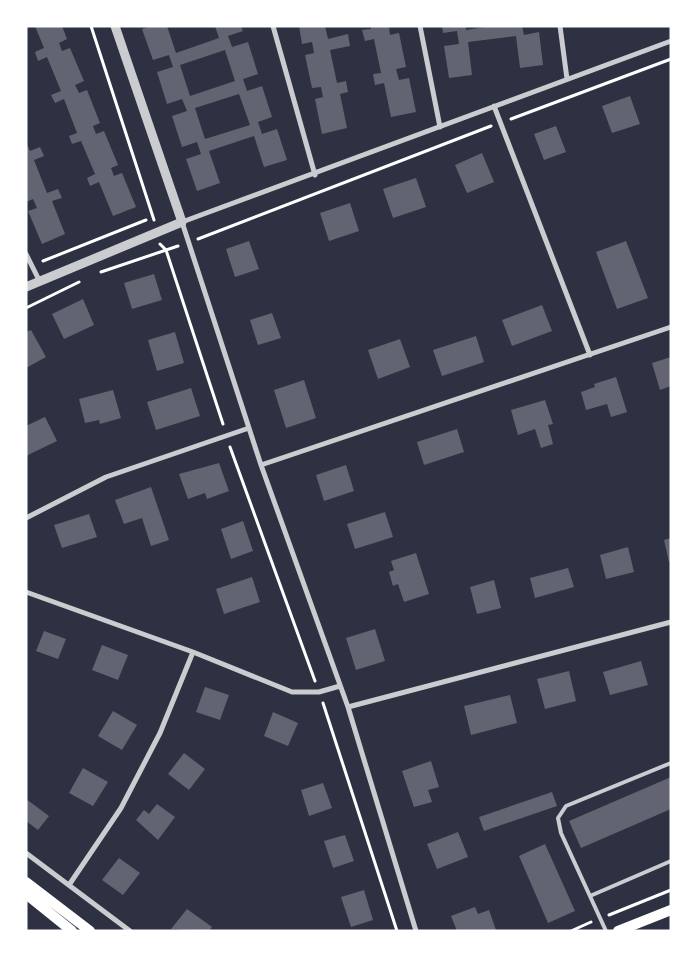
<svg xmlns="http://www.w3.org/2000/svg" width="697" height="957" font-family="Bitter,serif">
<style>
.building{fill:#626471;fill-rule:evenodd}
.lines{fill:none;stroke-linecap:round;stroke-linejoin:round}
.path{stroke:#fff;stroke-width:3}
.service{stroke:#caccd0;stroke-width:4}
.minor{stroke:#caccd0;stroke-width:5}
.tertiary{stroke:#caccd0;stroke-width:9}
.secondary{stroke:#fff;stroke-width:10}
</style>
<rect width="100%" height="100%" fill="#2d3142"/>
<!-- building -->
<path class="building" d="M35,26H62L67,39L59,43L62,51L70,48L84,81L75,85L79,93L87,90L100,123L93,126L96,134L104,131L118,165L111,168L114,176L122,173L136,207L113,216L99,182L90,186L87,178L95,174L81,141L72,144L69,136L77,133L64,99L55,103L51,95L61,91L47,57L38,61L35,52L44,48Z
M151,26H167L176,53L219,38L215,26H241L243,31L228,36L232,47L248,42L258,74L243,79L247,91L262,86L272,117L258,122L262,134L277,129L287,160L264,167L254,136L209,151L220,183L197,191L186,159L201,154L197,142L182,147L172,116L187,111L182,99L167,104L157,72L173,67L169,55L153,60L142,29ZM225,50L235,81L190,96L180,65ZM239,94L250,125L205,139L195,108Z
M299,26H325L328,39L348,34L350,46L330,50L337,83L346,81L348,92L340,94L347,128L322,134L315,99L323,97L321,87L312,88L305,55L314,53L312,42L302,44Z
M371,26H389L390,35L399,33L406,67L396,69L399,80L409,78L416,112L391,117L384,83L375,85L373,74L381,73L374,39L365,41L362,30L371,29Z
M442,26H466V30L491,26H522L524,35L539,32L543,65L520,68L516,36L468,42L472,75L449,78L444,46L459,44L457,31L443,33Z
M630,96L640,124L612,133L602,106Z
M556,126L566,152L544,160L534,134Z
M26,142L30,151L40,147L44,156L34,160L47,193L58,189L62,198L52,201L65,234L42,244L28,211L37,208L33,199L26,202Z
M482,153L494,182L467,193L455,165Z
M416,178L426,207L393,218L383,189Z
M350,203L359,231L329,241L320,213Z
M249,241L259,269L235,277L226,249Z
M626,241L648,298L617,309L596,252Z
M154,274L162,300L132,309L124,283Z
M83,299L94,325L64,339L52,314Z
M542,305L552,331L512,346L502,320Z
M272,313L281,338L258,345L250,320Z
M31,330L46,357L26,368V332Z
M175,332L184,363L157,371L148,340Z
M476,336L484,362L442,376L433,350Z
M400,339L410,367L378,379L368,350Z
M671,357V386L660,390L652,363Z
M616,377L627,412L611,417L607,404L586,410L581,392L595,387L594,384Z
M304,380L316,418L286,428L274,390Z
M191,388L200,416L156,430L147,402Z
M113,390L121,418L100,424L99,420L85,423L79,399Z
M545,400L553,424L548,425L553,444L541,448L535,429L518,435L511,410Z
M45,417L57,441L26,456V426Z
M457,429L464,452L424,465L417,442Z
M219,463L229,491L207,499L205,493L188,499L179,474Z
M346,465L354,491L324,501L316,475Z
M151,487L169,540L151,546L142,518L124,524L115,500Z
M385,512L393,537L355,549L347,524Z
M89,514L97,537L62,548L54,525Z
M243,521L253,551L231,559L221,529Z
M671,538V562H669L664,540Z
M628,547L634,572L606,579L600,555Z
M416,553L429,594L404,602L398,584L393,586L389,572L394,570L391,561Z
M568,568L574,587L535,598L530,578Z
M252,577L260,602L224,614L216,589Z
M494,580L501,608L477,614L470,587Z
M375,629L385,661L356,670L346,638Z
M44,631L66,639L58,659L36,651Z
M102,645L128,655L118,680L92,670Z
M641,661L648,685L610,695L603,672Z
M569,671L576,701L545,709L537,679Z
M205,687L229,695L220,720L196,712Z
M510,695L517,723L471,735L464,706Z
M113,711L137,725L122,750L98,736Z
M273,712L298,723L288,746L264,736Z
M184,753L205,769L189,790L168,774Z
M431,761L439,787L428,790L432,802L414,807L402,771Z
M83,768L108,782L93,806L69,793Z
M671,777V809L581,848L569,821Z
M323,783L332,808L309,816L301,790Z
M552,792L557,806L484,831L479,817Z
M26,799L49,816L38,830L26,821Z
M157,804L175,817L158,840L136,820L144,810L149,814Z
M458,832L468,857L437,869L427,844Z
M345,835L354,861L333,868L324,841Z
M545,844L575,911L548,923L519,856Z
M119,858L140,873L123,895L102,880Z
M364,890L373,920L351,927L341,897Z
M475,907L478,914L489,910L496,930L457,931L451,916Z
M187,909L212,927L209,931L171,929Z"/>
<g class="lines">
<!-- path -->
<path class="path" d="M91,26L154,220
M511,119L671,59
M198,239L491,126
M160,244L166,250L223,424
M43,261L146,220
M101,272L178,246
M26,308L79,282
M230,447L315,681
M323,703L397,931
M609,915L671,890
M571,931L591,922"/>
<!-- service -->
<path class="service" d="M590,896L671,861
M606,931L561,833L558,818L566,806L671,763"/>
<!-- minor -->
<path class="minor" d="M273,26L315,175
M420,26L440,127
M560,26L567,79
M494,106L590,355
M26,254L39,280
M261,465L671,327
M26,518L106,477L249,428
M26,592L193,652L292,692H319L340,686
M348,707L671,622
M26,853L130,931
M69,885L121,808L160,733L193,652
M416,931L348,707L261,465L182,222L671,41"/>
<!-- tertiary -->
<path class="tertiary" d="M26,287L182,222L115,26"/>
<!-- secondary -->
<path class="secondary" d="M26,882L90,931
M26,894L72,931
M618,931L671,910"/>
</g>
<!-- border -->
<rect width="697" height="957" fill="none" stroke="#ffffff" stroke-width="55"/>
</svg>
